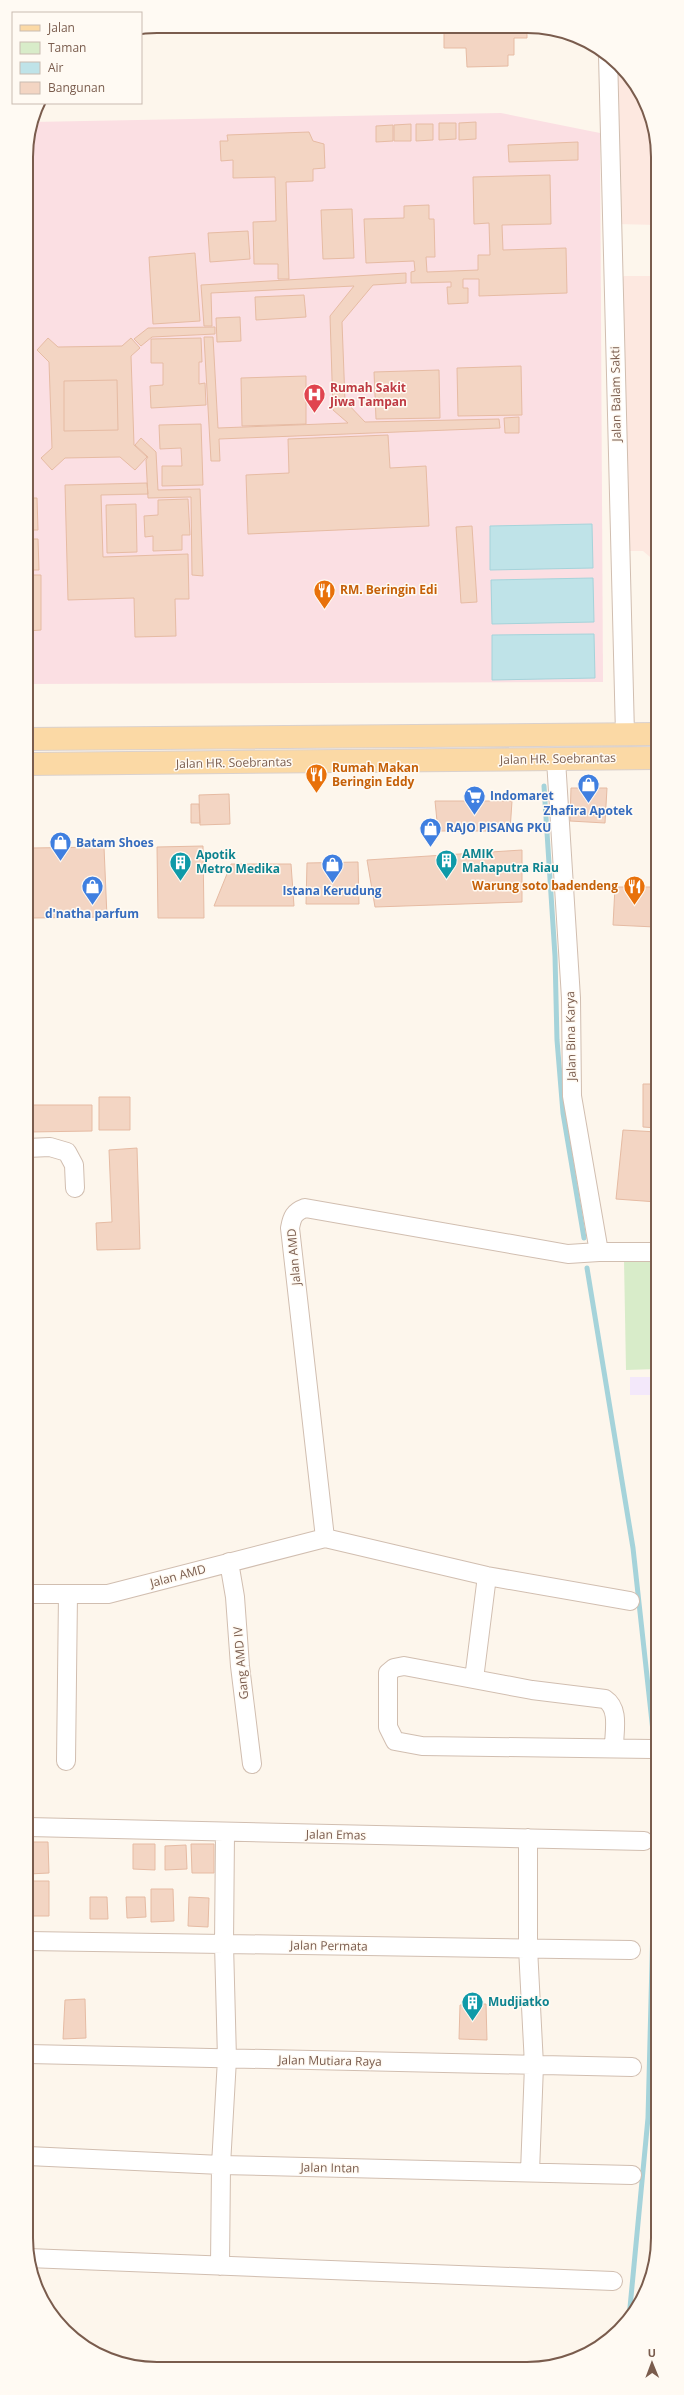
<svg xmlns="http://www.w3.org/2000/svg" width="684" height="2395" font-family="'Open Sans',sans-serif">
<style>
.commercial{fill:#fde8e0}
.education{fill:#f3e8fa}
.medical{fill:#fbdfe3}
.park{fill:#d8ecc9}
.water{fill:#bfe3e8;stroke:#a5d3da}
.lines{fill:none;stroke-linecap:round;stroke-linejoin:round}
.stream{stroke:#a5d3da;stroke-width:5}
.building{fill:#f3d5c3;stroke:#e6bba3}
.street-casing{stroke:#d1beb0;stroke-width:20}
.primary-casing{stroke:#dad1cd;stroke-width:24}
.street{stroke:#fff;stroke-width:18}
.primary{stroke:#fbd9a5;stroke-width:22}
.labels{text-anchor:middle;stroke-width:3;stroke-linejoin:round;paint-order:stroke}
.health-label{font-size:12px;font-weight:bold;fill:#be3a42;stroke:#fffaf3;text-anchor:start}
.street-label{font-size:12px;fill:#7a5c4d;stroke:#fffaf3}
.food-label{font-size:12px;font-weight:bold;fill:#c56008;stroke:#fffaf3;text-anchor:start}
.shop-label{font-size:12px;font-weight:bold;fill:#366cbe;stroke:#fffaf3;text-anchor:start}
.culture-label{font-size:12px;font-weight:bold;fill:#0d838f;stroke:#fffaf3;text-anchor:start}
.rim{fill:none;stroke:#7a5c4d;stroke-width:2}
</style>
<rect width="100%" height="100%" fill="#fdf6ec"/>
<!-- commercial -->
<path class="commercial" d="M622,68L644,99L656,131V225L617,224L616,75Z
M624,276H656V562L643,551H627L620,281Z"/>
<!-- education -->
<path class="education" d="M630,1377H657V1395H630Z"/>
<!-- medical -->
<path class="medical" d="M501,113L600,133L603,682L27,684L26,148L32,122Z"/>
<!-- park -->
<path class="park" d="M657,1259V1369L626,1370L624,1260Z"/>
<!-- water -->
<path class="water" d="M592,524L593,568L490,570V526Z
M593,578L594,622L492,624L491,580Z
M594,634L595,678L492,680V635Z"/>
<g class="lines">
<!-- stream -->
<path class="stream" d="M544,786L555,956L557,1040L563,1113L584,1238
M587,1268L633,1548L657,1768L648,2118L629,2318"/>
</g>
<!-- building -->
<path class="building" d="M444,28H527V38H514V55H508V66L467,67L466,48H444Z
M476,122V139L459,140V123Z
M439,123H456V139L439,140Z
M411,124V141H394V125Z
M416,124H433V140L416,141Z
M393,125V141L376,142V126Z
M309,132L313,141L324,144L325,168L313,169V181L286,182L289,279H278V264H254L253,222L276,221L275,177L233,178V160L221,161L220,141H228L227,135Z
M578,142V160L509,162L508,145Z
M550,175L551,224L502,225L503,250L566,248L567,293L479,296V279H463V288H468V303L448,304L447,287H451V282L411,283V272L415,271L414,261L366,263L364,219L404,218V206L429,205V219H434L435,257H426L427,272L478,270V255H490L489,223L474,224L473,177Z
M352,209L354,258L323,259L321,210Z
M248,231L250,259L210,262L208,233Z
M26,239L30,296H26Z
M195,253L200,321L153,324L149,257Z
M406,273V283L373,285L342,322L345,401L365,422L499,419L500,428L219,439L220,461H211L204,337H213L218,428L348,423L333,410L330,316L354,286L211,293L212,326H204L201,285Z
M304,295L306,317L256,320L255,297Z
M240,317L241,341L217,342L216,318Z
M215,327V334L152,337L141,346L134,339L148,328Z
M48,338L58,347L122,346L131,338L140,348L131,356L134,445L147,457L135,470L120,457L65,458L52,470L41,458L52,448L49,362L37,350Z
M201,338L202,362H199V384L205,383L206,405L151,408L150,386L163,385V363H151V339Z
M521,366L522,415L458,416L457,368Z
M439,370L440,418L376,419L374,372Z
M306,376V424L242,426L241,378Z
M117,380L118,430L64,431V381Z
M519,417V433H505L504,418Z
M201,424L203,485L162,486V466H182L181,448L160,449L159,425Z
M388,435L390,468L426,466L429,526L248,534L246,475L289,473L288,439Z
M141,438L156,452L158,490L200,489L203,576L192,575L191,497L148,498L146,460L148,457L135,445Z
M147,483L148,494L101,495L103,557L188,554L189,599H175L176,636L135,637L134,598L68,600L65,485Z
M27,498H37L38,530H27Z
M188,499L190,535H182V550L153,551V536L145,537L144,516L158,515V500Z
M136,504L137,552L107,553L106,505Z
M472,526L477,602L461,603L456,527Z
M27,539H38L39,570H27Z
M27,575H41V630L27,631Z
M571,788H607L605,823L570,821Z
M229,794L230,824L200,825L199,795Z
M435,801H512L510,831H438Z
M191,804H199L200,823H191Z
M203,846L204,918H158L157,847Z
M104,847L107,917L32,918L31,848Z
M27,848H31L32,916H27Z
M656,848V882H652Z
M522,850V902L375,907L367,860Z
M358,862L359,904H306L307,863Z
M231,864H291L294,906H214Z
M615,887H654L655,927L613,925Z
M643,1084H657V1128L643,1127Z
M99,1097H130V1130H99Z
M29,1105H92V1131L29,1132Z
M623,1130L657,1132V1202L616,1199Z
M137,1148L140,1249L97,1250L96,1223L112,1222L109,1150Z
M28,1842H48L49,1873L28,1874Z
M133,1844H155V1870L133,1869Z
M191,1844H214V1873H192Z
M186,1845L187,1869L165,1870V1846Z
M28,1881H49V1916H28Z
M151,1889H173L174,1921L151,1922Z
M90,1897H107L108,1919H90Z
M126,1897H145L146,1917L127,1918Z
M189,1897L209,1898L208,1927L188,1926Z
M85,1999L86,2038L63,2039L65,2000Z
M486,2004L487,2040L459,2039L460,2005Z"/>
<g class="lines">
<defs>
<path id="street" d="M608,55L625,734
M556,760L571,998L572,1096L599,1252H657
M27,1148L50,1147L67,1152L74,1165L75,1188
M325,1538L290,1228C292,1217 294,1212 305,1208L568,1254L599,1252
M229,1562L235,1597L240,1666L252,1764
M28,1594H108L325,1538L487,1576L630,1601
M474,1679L487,1576
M614,1747C614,1731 620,1709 605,1699L532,1690L404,1666L394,1668L388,1673V1727L395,1741L422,1746L652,1749
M66,1761L68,1594
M28,1827L644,1841
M528,1838V1948L534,2065L530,2172
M28,1941L631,1950
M28,2054L632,2067
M28,2156L221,2165L632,2175
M28,2258L613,2281
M220,2266L221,2165L227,2059L224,1944L225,1833"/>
<path id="primary" d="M27,739L656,734
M27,764L656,758"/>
</defs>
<!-- street casing -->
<use href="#street" class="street-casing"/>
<!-- primary casing -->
<use href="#primary" class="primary-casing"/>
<!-- street -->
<use href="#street" class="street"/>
<!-- primary -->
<use href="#primary" class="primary"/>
</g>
<!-- icons -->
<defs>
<symbol id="hospital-pin" viewBox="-11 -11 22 30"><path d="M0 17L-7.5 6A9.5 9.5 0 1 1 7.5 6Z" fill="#e0444e" stroke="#fffaf3"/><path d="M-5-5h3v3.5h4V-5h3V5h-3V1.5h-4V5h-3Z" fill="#fff"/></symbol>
<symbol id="restaurant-pin" viewBox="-11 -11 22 30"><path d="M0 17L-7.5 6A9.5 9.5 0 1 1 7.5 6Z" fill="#e8710a" stroke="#fffaf3"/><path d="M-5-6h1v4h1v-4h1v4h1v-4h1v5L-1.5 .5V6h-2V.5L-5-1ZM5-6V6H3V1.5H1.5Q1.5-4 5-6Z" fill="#fff"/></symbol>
<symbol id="shop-pin" viewBox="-11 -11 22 30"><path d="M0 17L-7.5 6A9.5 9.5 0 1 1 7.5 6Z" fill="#3f7fe0" stroke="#fffaf3"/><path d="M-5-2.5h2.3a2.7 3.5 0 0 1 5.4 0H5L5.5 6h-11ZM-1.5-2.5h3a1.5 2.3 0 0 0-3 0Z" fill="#fff"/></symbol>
<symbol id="supermarket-pin" viewBox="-11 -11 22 30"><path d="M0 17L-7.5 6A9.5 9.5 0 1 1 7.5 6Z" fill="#3f7fe0" stroke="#fffaf3"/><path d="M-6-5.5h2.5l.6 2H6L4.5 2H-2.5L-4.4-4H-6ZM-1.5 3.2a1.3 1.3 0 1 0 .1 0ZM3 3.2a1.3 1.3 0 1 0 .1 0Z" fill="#fff"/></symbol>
<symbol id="building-pin" viewBox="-11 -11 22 30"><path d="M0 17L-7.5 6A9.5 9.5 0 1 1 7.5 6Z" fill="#0f9aa8" stroke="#fffaf3"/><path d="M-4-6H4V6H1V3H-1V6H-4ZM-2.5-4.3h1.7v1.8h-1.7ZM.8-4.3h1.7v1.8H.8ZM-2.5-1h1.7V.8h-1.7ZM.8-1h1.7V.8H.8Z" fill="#fff"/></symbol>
</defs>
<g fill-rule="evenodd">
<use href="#hospital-pin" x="302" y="382" width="25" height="34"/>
<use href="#restaurant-pin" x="312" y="578" width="25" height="34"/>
<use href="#restaurant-pin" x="304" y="762" width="25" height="34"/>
<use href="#shop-pin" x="576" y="772" width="25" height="34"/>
<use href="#supermarket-pin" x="462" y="784" width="25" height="34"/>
<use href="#shop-pin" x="418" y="816" width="25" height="34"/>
<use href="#shop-pin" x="48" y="830" width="25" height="34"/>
<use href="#building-pin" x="434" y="848" width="25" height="34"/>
<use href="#building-pin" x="168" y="850" width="25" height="34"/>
<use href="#shop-pin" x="320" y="852" width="25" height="34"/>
<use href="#restaurant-pin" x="622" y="874" width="25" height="34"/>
<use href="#shop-pin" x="80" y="874" width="25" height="34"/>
<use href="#building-pin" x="460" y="1990" width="25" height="34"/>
</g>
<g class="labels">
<!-- health labels -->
<g class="health-label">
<text x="330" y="392">Rumah Sakit<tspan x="330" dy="14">Jiwa Tampan</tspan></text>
</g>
<!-- street labels -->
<g class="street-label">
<text transform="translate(616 394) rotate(-91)" y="4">Jalan Balam Sakti</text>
<text transform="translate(558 759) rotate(-1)" y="4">Jalan HR. Soebrantas</text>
<text transform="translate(234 763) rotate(-1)" y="4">Jalan HR. Soebrantas</text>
<text transform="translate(571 1036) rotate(-91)" y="4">Jalan Bina Karya</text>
<text transform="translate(294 1257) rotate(-95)" y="4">Jalan AMD</text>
<text transform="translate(178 1576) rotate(-15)" y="4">Jalan AMD</text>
<text transform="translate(241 1663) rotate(-95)" y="4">Gang AMD IV</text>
<text transform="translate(336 1835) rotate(1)" y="4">Jalan Emas</text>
<text transform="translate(329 1946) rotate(1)" y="4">Jalan Permata</text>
<text transform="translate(330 2061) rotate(1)" y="4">Jalan Mutiara Raya</text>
<text transform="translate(330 2168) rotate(1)" y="4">Jalan Intan</text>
</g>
<!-- food labels -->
<g class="food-label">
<text x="340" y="594">RM. Beringin Edi</text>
<text x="332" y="772">Rumah Makan<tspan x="332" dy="14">Beringin Eddy</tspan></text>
<text x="618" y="890" text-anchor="end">Warung soto badendeng</text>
</g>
<!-- shop labels -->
<g class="shop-label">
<text x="490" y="800">Indomaret</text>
<text x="588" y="815" text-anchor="middle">Zhafira Apotek</text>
<text x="446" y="832">RAJO PISANG PKU</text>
<text x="76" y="847">Batam Shoes</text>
<text x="332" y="895" text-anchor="middle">Istana Kerudung</text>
<text x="92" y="918" text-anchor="middle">d'natha parfum</text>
</g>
<!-- culture labels -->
<g class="culture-label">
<text x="462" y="858">AMIK<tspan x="462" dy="14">Mahaputra Riau</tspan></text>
<text x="196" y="859">Apotik<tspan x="196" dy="14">Metro Medika</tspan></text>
<text x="488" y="2006">Mudjiatko</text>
</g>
</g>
<!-- crop -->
<path d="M0 0H684V2395H0ZM157 33H527A124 124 0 0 1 651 157V2238A124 124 0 0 1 527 2362H157A124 124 0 0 1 33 2238V157A124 124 0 0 1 157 33Z" fill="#fffaf3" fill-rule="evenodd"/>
<path class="rim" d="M157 33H527A124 124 0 0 1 651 157V2238A124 124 0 0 1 527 2362H157A124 124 0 0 1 33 2238V157A124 124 0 0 1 157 33Z"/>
<!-- legend -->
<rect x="12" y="12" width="130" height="92" fill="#fffaf3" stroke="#cabbb1"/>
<rect x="20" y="25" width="20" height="6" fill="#fbd9a5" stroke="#cabbb1"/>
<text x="48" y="32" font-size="12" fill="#7a5c4d">Jalan</text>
<rect x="20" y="42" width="20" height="12" fill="#d8ecc9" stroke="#cabbb1"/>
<text x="48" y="52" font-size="12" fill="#7a5c4d">Taman</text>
<rect x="20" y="62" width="20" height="12" fill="#bfe3e8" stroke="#cabbb1"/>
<text x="48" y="72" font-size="12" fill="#7a5c4d">Air</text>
<rect x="20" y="82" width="20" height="12" fill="#f3d5c3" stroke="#cabbb1"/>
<text x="48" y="92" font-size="12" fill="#7a5c4d">Bangunan</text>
<!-- north arrow -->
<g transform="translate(652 2363) rotate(359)" stroke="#fffaf3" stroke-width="3" paint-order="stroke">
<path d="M0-3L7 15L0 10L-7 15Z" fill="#7a5c4d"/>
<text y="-6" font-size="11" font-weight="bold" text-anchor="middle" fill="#7a5c4d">U</text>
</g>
</svg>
